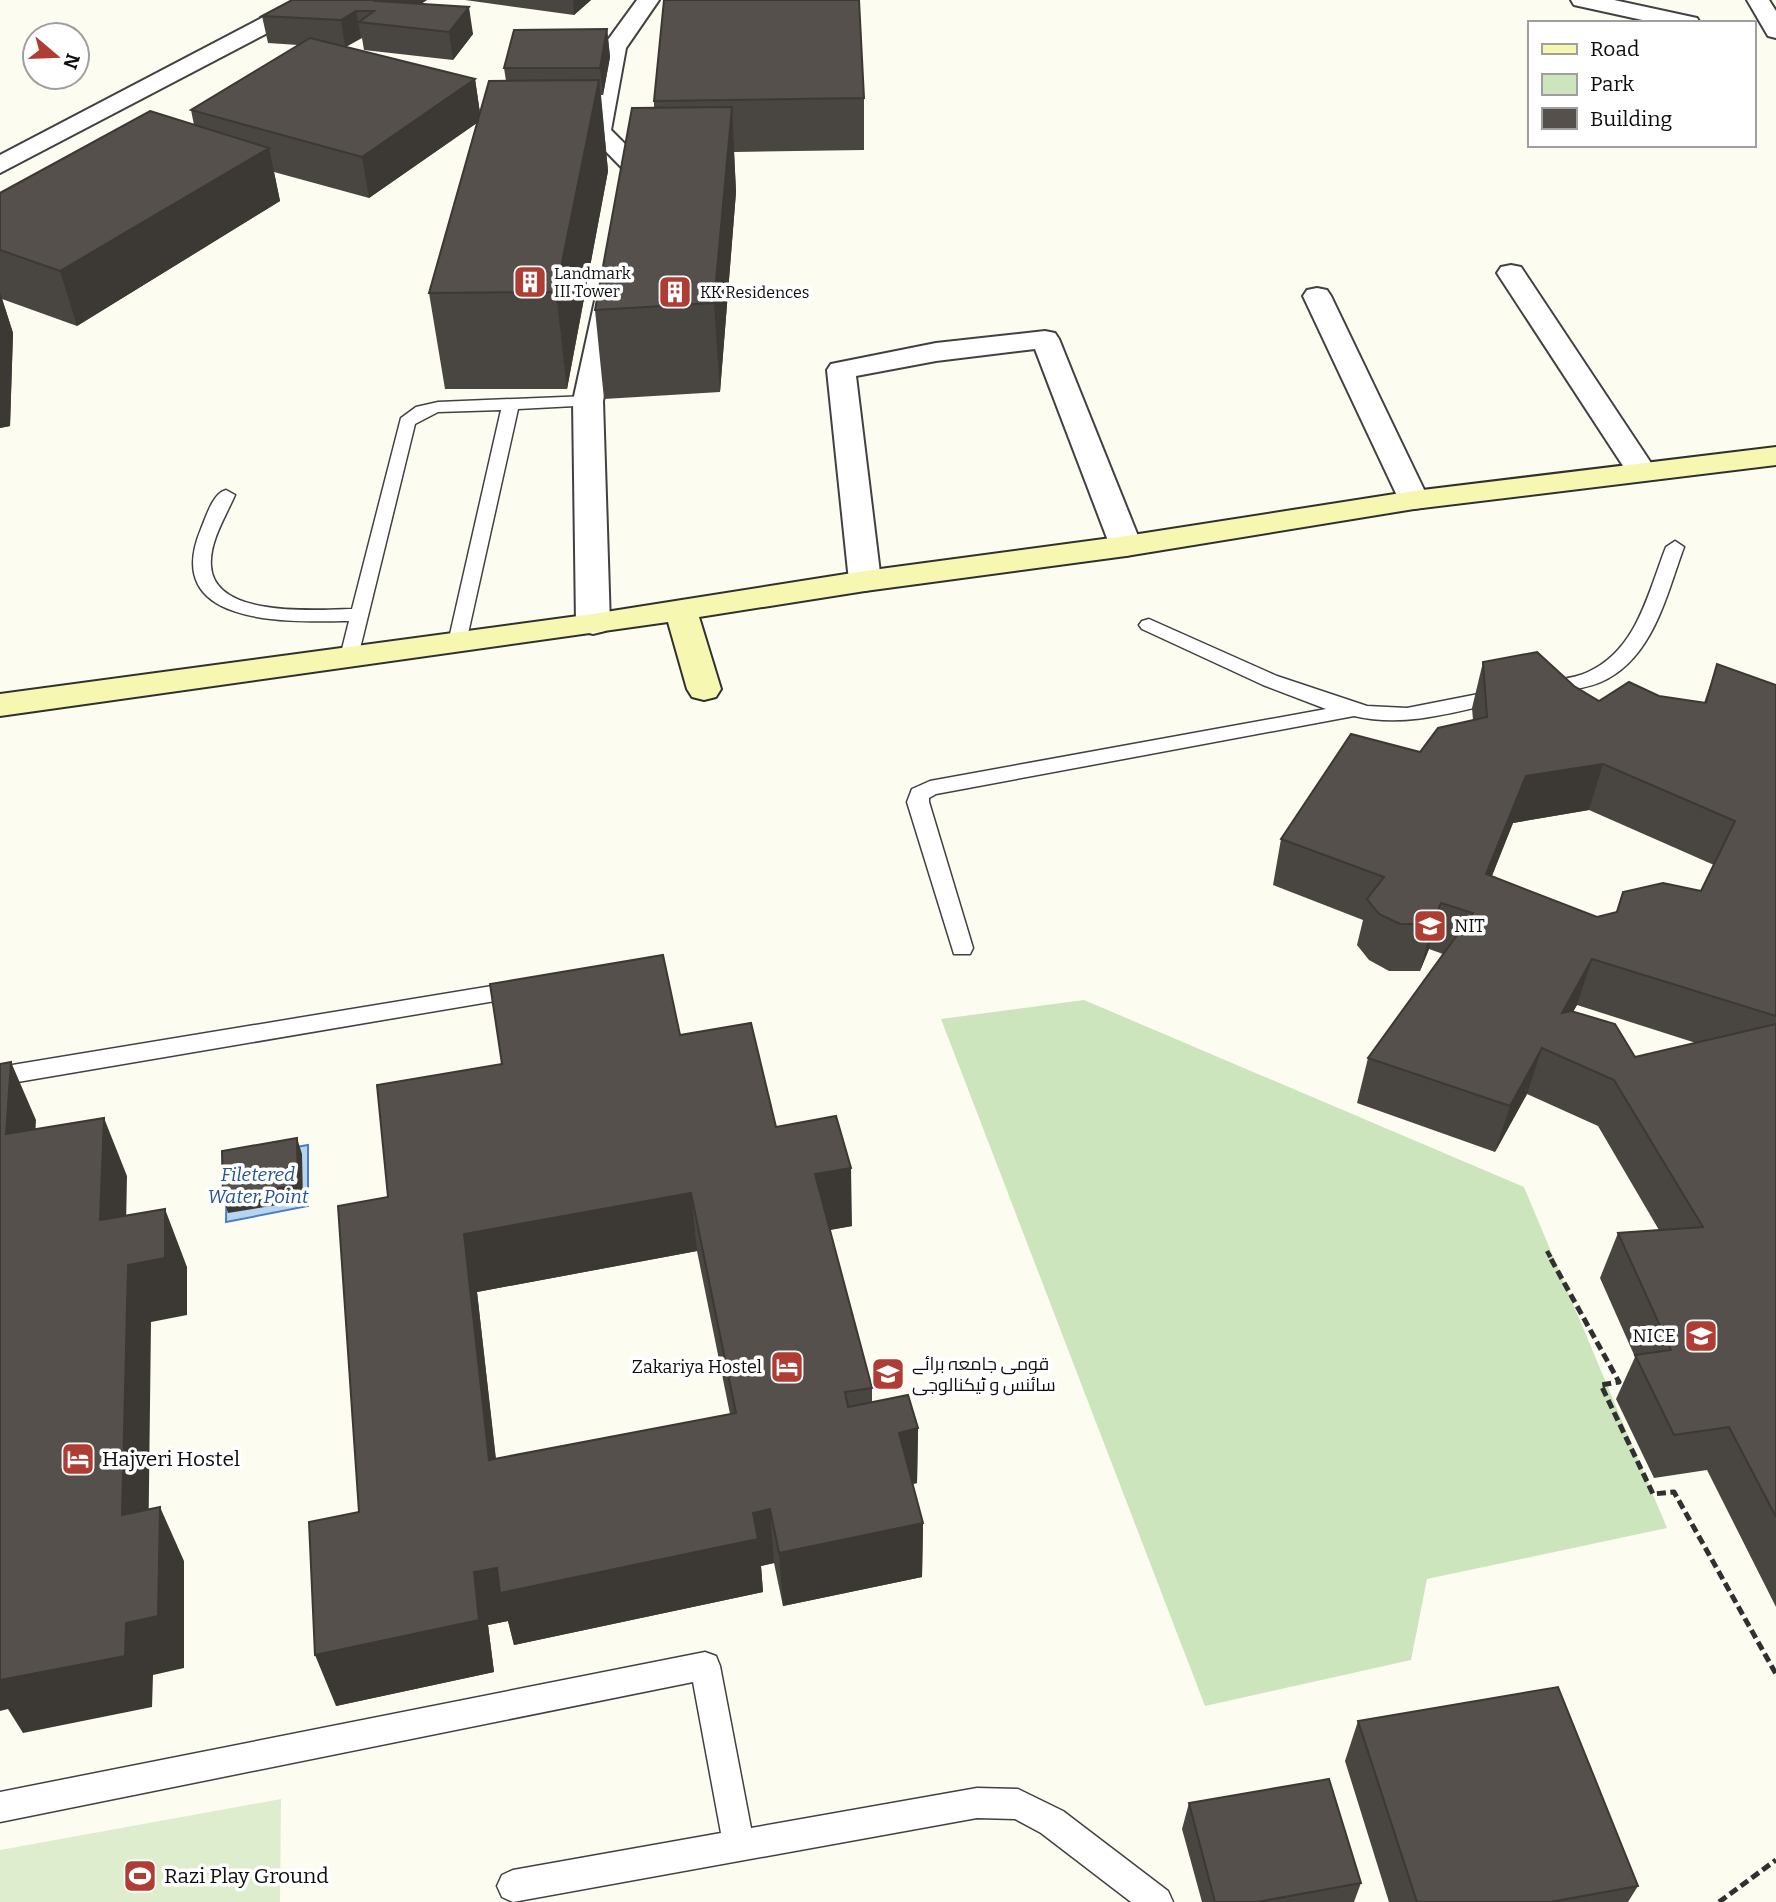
<svg xmlns="http://www.w3.org/2000/svg" width="1776" height="1902" font-family="Bitter,Cairo,serif">
<style>
.green{fill:#cce5bc}
.pitch{fill:#deedcd}
.water{fill:#b9d4f0;stroke:#4880c0;stroke-width:2}
.lines{fill:none;stroke-linecap:round;stroke-linejoin:round}
.lane-casing{stroke:#414141;stroke-width:3}
.street-casing{stroke:#414141;stroke-width:4}
.secondary-casing{stroke:#303030;stroke-width:4}
.path-far1{stroke:#303030;stroke-width:4.5;stroke-dasharray:7 3.5;stroke-linecap:butt}
.path{stroke:#303030;stroke-width:5;stroke-dasharray:9 4.5;stroke-linecap:butt}
.lane{fill:#fff;fill-rule:evenodd}
.street{fill:#fff;fill-rule:evenodd}
.secondary{fill:#f6f7b1;fill-rule:evenodd}
.wall{fill:#494540;fill-rule:evenodd}
.shaded-wall{fill:#3c3834}
.building{fill:#55504b;stroke:#3c3834;stroke-width:2;fill-rule:evenodd}
.labels{text-anchor:middle;stroke-width:7;stroke-linejoin:round;paint-order:stroke}
.far-poi-label{font-size:16px;fill:#0e0e0e;stroke:#fff;text-anchor:start}
.poi-label{font-size:18px;fill:#0e0e0e;stroke:#fff;text-anchor:start}
.water-label{font-size:19px;font-style:italic;fill:#235493;stroke:#fff}
.near-poi-label{font-size:21px;fill:#0e0e0e;stroke:#fff;text-anchor:start}
</style>
<rect width="100%" height="100%" fill="#fdfcf0"/>
<!-- green -->
<path class="green" d="M1084,1000L1524,1187L1667,1528L1427,1579L1411,1660L1205,1706L941,1019Z"/>
<!-- pitch -->
<path class="pitch" d="M281,1799L280,1902H0V1850Z"/>
<!-- water -->
<path class="water" d="M308,1145V1206L226,1222L227,1159Z"/>
<g class="lines">
<defs>
<path id="lane" d="M588,396L594,397L597,401L594,405L518,409L465,647H451L448,643L501,410L438,412L415,424L357,661H343L340,657L349,621C288,622 160,627 201,529C206,517 213,493 226,490L235,495C226,516 209,542 211,566C214,618 316,610 352,609L401,418L416,407L438,402Z
M1675,541L1684,547C1666,596 1653,659 1601,682C1582,690 1561,691 1542,694L1535,693L1532,688L1535,683C1552,679 1572,680 1588,672C1637,650 1648,593 1666,547Z
M1149,619L1277,676L1367,706L1407,708L1504,689L1514,695L1504,701C1454,712 1405,728 1354,716L936,794L929,798V802L973,948L970,954H954L907,802L912,789L930,781L1326,709L1263,685L1142,629L1139,625L1142,621Z
M522,981L530,983L534,989L530,995L0,1085V1067Z
M705,1652L716,1656L720,1666L751,1828L977,1788L1018,1789L1063,1811L1168,1891L1173,1902H1131L1041,1833L1015,1819L977,1818L513,1902L502,1897L497,1886L502,1875L513,1870L721,1833L693,1682L0,1822V1792Z"/>
<path id="street" d="M296,0H324L321,5L0,173V155Z
M637,0H659L626,48L611,130L650,169L640,205H622L618,200L624,170L586,131L602,48Z
M1571,0H1614L1697,18L1700,23H1656L1574,5Z
M1747,0H1769L1776,11V38L1768,36Z
M1511,265L1521,267L1657,472L1653,478L1642,481L1631,478L1627,472L1497,273L1501,267Z
M610,288L620,290L624,296L603,401L610,624L605,631L593,634L581,631L576,624L573,401L596,296L600,290Z
M1317,288L1327,290L1331,296L1429,500L1425,507L1414,509L1403,507L1399,500L1303,296L1307,290Z
M1045,331L1055,333L1059,339L1142,546L1137,553L1126,556L1115,553L1110,546L1035,349L936,361L856,376L881,581L876,588L865,591L854,588L849,581L827,370L831,364L936,343Z"/>
<path id="secondary" d="M1776,447V465L1414,509L1126,556L865,591L699,617L721,689L716,697L704,700L692,697L687,689L668,622L0,716V694L593,614L865,571L1126,536L1414,491Z"/>
</defs>
<!-- lane casing -->
<use href="#lane" class="lane-casing"/>
<!-- street casing -->
<use href="#street" class="street-casing"/>
<!-- secondary casing -->
<use href="#secondary" class="secondary-casing"/>
<!-- path-far1 -->
<path class="path-far1" d="M1547,1251L1552,1260"/>
<!-- path -->
<path class="path" d="M1551,1259L1619,1382L1601,1385L1653,1494L1674,1492L1776,1674
M1719,1902L1776,1860"/>
<!-- lane -->
<use href="#lane" class="lane"/>
<!-- street -->
<use href="#street" class="street"/>
<!-- secondary -->
<use href="#secondary" class="secondary"/>
</g>
<!-- wall -->
<path class="wall" d="M427,0L421,4L473,34L453,60L364,50L362,38L346,47L475,79L480,113L506,81L504,68L607,29L610,57L603,95H601L608,171L567,389H445L429,293L477,123L369,198L274,172L280,201L77,326L2,299L13,333L10,426L0,428V193L194,125L191,110L298,45L268,43L262,16Z
M465,0H591L574,15Z
M864,98V150L734,152L736,192L720,392L604,399L595,310L654,108V101Z
M1483,662L1574,686L1599,701L1659,696L1704,703L1717,664L1776,685V1607L1707,1470L1654,1478L1616,1399L1635,1357L1600,1278L1618,1233L1659,1230L1598,1126L1527,1094L1495,1152L1357,1103L1368,1058L1443,954L1429,949L1420,971H1389L1369,960L1357,945L1363,920L1273,885L1281,839L1473,720L1472,708ZM1589,810L1714,865L1701,891L1623,892L1616,912L1597,917L1492,876L1513,823ZM1577,1005L1696,1043L1635,1057L1573,1011Z
M680,1035L776,1127L852,1226L830,1230L872,1388V1402L918,1428L917,1483L913,1484L923,1523L922,1577L783,1606L774,1563L761,1566L763,1592L514,1645L508,1621L488,1625L494,1672L336,1706L359,1512L388,1197ZM697,1251L730,1414L496,1459L477,1292Z
M1358,1721L1638,1886L1628,1902H1389L1345,1761Z
M1189,1803L1361,1883L1354,1902H1202L1182,1829Z"/>
<!-- shaded-wall -->
<path class="shaded-wall" d="M376,0H427L384,25Z
M573,0H591L574,15Z
M469,7L473,34L453,60L449,32Z
M356,11L361,38L345,47L341,20Z
M607,29L610,57L603,95L600,68Z
M475,79L481,120L369,198L362,157Z
M599,80L608,171L567,389L556,292Z
M732,107L736,192L720,392L714,303Z
M269,148L280,201L77,326L60,271Z
M0,292L13,333L10,426L0,428Z
M1603,764L1589,810L1513,823L1474,920L1486,874L1526,776Z
M1441,903L1429,949L1420,971L1432,924Z
M1592,959L1577,1005L1551,1052L1562,1013Z
M1542,1048L1527,1094L1495,1152L1510,1106Z
M11,1062L36,1120L32,1192L6,1134Z
M104,1118L127,1176L125,1277L100,1220Z
M297,1138L302,1154L303,1201L228,1213L223,1197Z
M851,1168L852,1226L818,1232L815,1174Z
M691,1193L697,1251L477,1292L502,1515L489,1460L464,1234Z
M165,1209L187,1267V1315L151,1322L148,1569L122,1515L128,1265Z
M918,1428L917,1483L899,1487V1433Z
M160,1507L184,1561V1668L153,1675L152,1707L23,1733L8,1709L0,1711V1667L126,1623Z
M770,1509L774,1563L761,1566L763,1592L514,1645L508,1621L488,1625L494,1672L336,1706L315,1655L474,1572Z
M923,1523L922,1577L783,1606L779,1553Z"/>
<!-- building -->
<path class="building" d="M292,0H376L375,1L469,7L449,32L359,22L374,11H356L341,20L262,16Z
M664,0H859L864,98L654,101Z
M607,29L600,68H504L514,30Z
M310,38L475,79L362,157L191,110Z
M599,80L556,292L429,293L489,81Z
M732,107L714,303L595,310L632,108Z
M150,111L269,148L60,271L0,250V193Z
M1537,652L1574,686L1599,701L1629,682L1659,696L1706,703L1717,664L1776,685V1016L1592,959L1562,1013L1571,1011L1615,1024L1635,1057L1776,1024V1517L1729,1427L1674,1435L1635,1355L1671,1350L1618,1233L1703,1227L1614,1080L1542,1048L1510,1106L1368,1058L1473,913L1441,903L1432,924H1400L1379,914L1367,899L1384,877L1281,839L1351,734L1420,752L1438,728L1487,717L1483,662ZM1603,764L1735,821L1701,891L1663,883L1623,892L1617,912L1597,917L1486,874L1526,776Z
M663,955L680,1035L751,1023L776,1127L836,1116L851,1168L815,1174L872,1388L845,1392L848,1407L908,1395L918,1428L899,1433L923,1523L779,1553L770,1509L753,1513L758,1539L500,1593L497,1568L474,1572L479,1620L315,1655L309,1522L359,1512L338,1206L388,1197L377,1085L502,1064L490,984ZM691,1193L736,1413L489,1460L464,1234Z
M11,1062L6,1134L104,1118L100,1220L165,1209V1258L128,1265L122,1515L160,1507L158,1616L126,1623L125,1656L0,1680V1064Z
M297,1138L298,1185L223,1197L222,1151Z
M1558,1687L1638,1886L1550,1902H1417L1358,1721Z
M1329,1779L1361,1883L1257,1902H1215L1189,1803Z"/>
<!-- icons -->
<defs>
<symbol id="building-square" viewBox="-11 -11 22 22"><rect x="-9" y="-9" width="18" height="18" rx="4" fill="#b03d33" stroke="#fff"/><path d="M-4-6H4V6H1V3H-1V6H-4ZM-2.5-4.3h1.7v1.8h-1.7ZM.8-4.3h1.7v1.8H.8ZM-2.5-1h1.7V.8h-1.7ZM.8-1h1.7V.8H.8Z" fill="#fff"/></symbol>
<symbol id="university-square" viewBox="-11 -11 22 22"><rect x="-9" y="-9" width="18" height="18" rx="4" fill="#b03d33" stroke="#fff"/><path d="M0-5L7-2L0 1L-7-2ZM-4 1L0 2.5L4 1V4Q0 6-4 4Z" fill="#fff"/></symbol>
<symbol id="hotel-square" viewBox="-11 -11 22 22"><rect x="-9" y="-9" width="18" height="18" rx="4" fill="#b03d33" stroke="#fff"/><path d="M-6-4.5h1.5V1H6V5H4.5V3h-9V5H-6ZM-4 0a1.8 1.8 0 1 1 3.6 0ZM.5 0V-2.5h3Q6-2.5 6 0Z" fill="#fff"/></symbol>
<symbol id="stadium-square" viewBox="-11 -11 22 22"><rect x="-9" y="-9" width="18" height="18" rx="4" fill="#b03d33" stroke="#fff"/><path d="M0-5a6.5 5 0 1 0 0 10a6.5 5 0 1 0 0-10ZM-3.5-1.8h7v3.6h-7Z" fill="#fff"/></symbol>
</defs>
<g fill-rule="evenodd">
<use href="#building-square" x="511" y="263" width="38" height="38"/>
<use href="#building-square" x="656" y="273" width="38" height="38"/>
<use href="#university-square" x="1411" y="907" width="38" height="38"/>
<use href="#university-square" x="1682" y="1317" width="38" height="38"/>
<use href="#hotel-square" x="768" y="1348" width="38" height="38"/>
<use href="#university-square" x="869" y="1355" width="38" height="38"/>
<use href="#hotel-square" x="59" y="1440" width="38" height="38"/>
<use href="#stadium-square" x="121" y="1857" width="38" height="38"/>
</g>
<g class="labels">
<!-- far-poi labels -->
<g class="far-poi-label">
<text x="554" y="279">Landmark<tspan x="554" dy="18">III Tower</tspan></text>
<text x="700" y="298">KK Residences</text>
</g>
<!-- poi labels -->
<g class="poi-label">
<text x="1454" y="932">NIT</text>
<text x="1676" y="1342" text-anchor="end">NICE</text>
<text x="912" y="1370">قومی جامعہ برائے<tspan x="912" dy="21">سائنس و ٹیکنالوجی</tspan></text>
<text x="762" y="1373" text-anchor="end">Zakariya Hostel</text>
</g>
<!-- water labels -->
<g class="water-label">
<text x="258" y="1181">Filetered<tspan x="258" dy="22">Water Point</tspan></text>
</g>
<!-- near-poi labels -->
<g class="near-poi-label">
<text x="102" y="1466">Hajveri Hostel</text>
<text x="164" y="1883">Razi Play Ground</text>
</g>
</g>
<!-- legend -->
<rect x="1528" y="21" width="228" height="126" fill="#ffffff" stroke="#9f9f9f" stroke-width="2"/>
<rect x="1542" y="44" width="35" height="10" fill="#f6f7b1" stroke="#9f9f9f" stroke-width="2"/>
<text x="1590" y="56" font-size="21" fill="#0e0e0e">Road</text>
<rect x="1542" y="74" width="35" height="21" fill="#cce5bc" stroke="#9f9f9f" stroke-width="2"/>
<text x="1590" y="91" font-size="21" fill="#0e0e0e">Park</text>
<rect x="1542" y="108" width="35" height="21" fill="#55504b" stroke="#9f9f9f" stroke-width="2"/>
<text x="1590" y="126" font-size="21" fill="#0e0e0e">Building</text>
<!-- north arrow -->
<g transform="translate(56 56) rotate(109)"><circle r="33" fill="#ffffff" stroke="#9f9f9f" stroke-width="2"/>
<path d="M0-5L12 26L0 18L-12 26Z" fill="#b03d33"/>
<text y="-10" font-size="19" font-weight="bold" text-anchor="middle" fill="#0e0e0e">N</text>
</g>
</svg>
